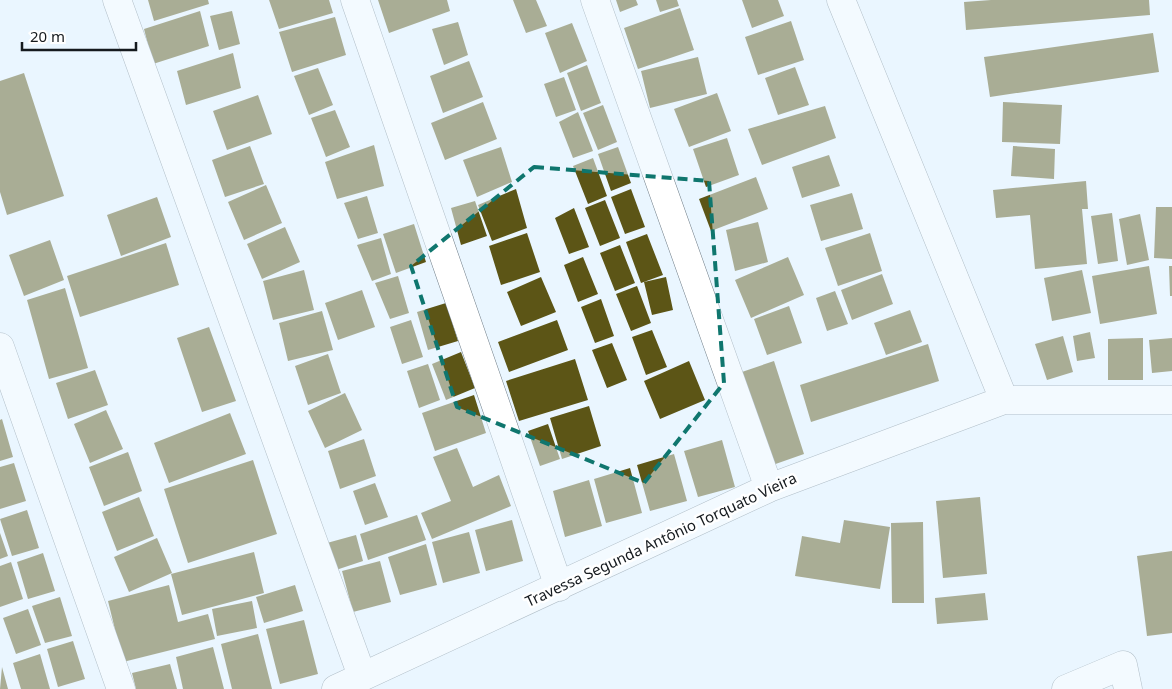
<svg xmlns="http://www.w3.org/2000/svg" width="1172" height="689" font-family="'Noto Sans',sans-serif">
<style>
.building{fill:#5c5516}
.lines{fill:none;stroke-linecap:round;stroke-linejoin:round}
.minor-casing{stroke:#707d87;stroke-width:29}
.minor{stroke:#fff;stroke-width:28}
.marked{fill:none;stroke:#0f766e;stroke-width:4;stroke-dasharray:10 6;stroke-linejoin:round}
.labels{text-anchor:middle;stroke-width:5;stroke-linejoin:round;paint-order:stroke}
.street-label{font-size:15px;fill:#151a1e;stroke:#fff}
</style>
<rect width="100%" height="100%" fill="#eaf6ff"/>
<!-- building -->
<path class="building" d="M148,0H208L209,4L154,21Z
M269,0H329L333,13L279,29Z
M378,0H447L450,11L389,33Z
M513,0H536L547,26L526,33Z
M616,0H636L638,5L620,12Z
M656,0H677L679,6L660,12Z
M742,0H778L784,16L752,28Z
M991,0H1149L1150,15L966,30L964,2Z
M680,8L694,50L638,69L624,28Z
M200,11L209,46L153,64L144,29Z
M232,11L240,44L219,50L210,16Z
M335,17L346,55L292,72L279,32Z
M791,21L804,60L758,75L745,37Z
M458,22L468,55L444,65L432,29Z
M572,23L587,61L560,73L545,33Z
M1153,33L1159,72L990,97L984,57Z
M233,53L241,88L186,105L177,71Z
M698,57L707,94L650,108L641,71Z
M469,61L483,97L443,113L430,76Z
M587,65L601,103L581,111L567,73Z
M795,67L809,105L778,115L765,78Z
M318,68L333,105L309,115L294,76Z
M24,73L64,196L7,215L0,192V81Z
M564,77L576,110L556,117L544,84Z
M717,93L731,131L689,147L674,109Z
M258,95L272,134L227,150L213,111Z
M483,102L497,139L445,160L431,123Z
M1003,102L1062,105L1060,144L1002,142Z
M603,105L617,142L598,150L583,113Z
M825,106L836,138L762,165L748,129Z
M335,110L350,147L326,157L311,118Z
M578,112L593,151L573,158L559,122Z
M727,138L739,175L706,187L693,149Z
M374,145L384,186L337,199L325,162Z
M250,146L264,184L225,197L212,160Z
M1013,146L1055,149L1054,179L1011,176Z
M501,147L512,182L477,197L463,160Z
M618,147L631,183L611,191L598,154Z
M829,155L840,186L802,198L792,167Z
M593,158L607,196L588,204L573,166Z
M756,177L768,209L711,231L699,199Z
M1086,181L1088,209H1082L1087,264L1035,269L1030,215L996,218L993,190Z
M266,185L282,223L244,240L228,202Z
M516,189L527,228L492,241L478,205Z
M631,189L645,227L625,234L611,197Z
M852,193L863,229L821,241L810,205Z
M367,196L378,233L358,239L344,203Z
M157,197L171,237L121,256L107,215Z
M605,200L620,238L600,246L585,208Z
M475,201L487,236L461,245L451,208Z
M1156,207H1172V259L1154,258Z
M574,208L589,247L569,254L555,218Z
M1112,213L1118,261L1098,264L1091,216Z
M1140,214L1149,260L1127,265L1119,219Z
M758,222L768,262L735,271L726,230Z
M414,224L426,262L396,273L383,234Z
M285,227L300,262L262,279L247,244Z
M527,233L540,272L501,285L489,246Z
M870,233L882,271L838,286L825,248Z
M647,234L663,275L641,283L626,242Z
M381,238L391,274L372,281L357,245Z
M50,240L64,280L24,296L9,255Z
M166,243L179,285L80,317L67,276Z
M620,245L635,283L615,291L600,253Z
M583,257L598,294L578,302L564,265Z
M788,257L804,295L751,318L735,280Z
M1149,266L1157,314L1100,324L1092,276Z
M1169,266H1172V296H1170Z
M304,270L314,310L273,320L263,281Z
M1082,270L1091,313L1052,321L1044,278Z
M882,274L893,304L852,320L841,290Z
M398,276L409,313L390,319L375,283Z
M541,277L556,312L521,326L507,292Z
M666,277L673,310L652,315L644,282Z
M637,286L651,323L631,331L616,294Z
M65,288L88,368L49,379L27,300Z
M362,290L375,327L338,340L325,303Z
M835,291L848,324L827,331L816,298Z
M601,299L614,336L595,343L581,307Z
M446,303L458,341L428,350L417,312Z
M789,306L802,343L767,355L754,319Z
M910,310L922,342L886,355L874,323Z
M322,311L333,350L288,361L279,323Z
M411,320L423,357L402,364L390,327Z
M557,320L568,350L509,372L498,342Z
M209,327L236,401L202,412L177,338Z
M652,330L667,367L646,375L632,337Z
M1090,332L1095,358L1077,361L1073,336Z
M1063,336L1073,372L1047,380L1035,344Z
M1143,338V380H1108V339Z
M1172,338V371L1152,373L1149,340Z
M612,343L627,380L607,388L592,350Z
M928,344L939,381L811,422L800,385Z
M461,352L475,388L446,400L432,364Z
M328,354L341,393L308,405L295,366Z
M575,359L588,400L519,421L506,381Z
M689,361L705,400L660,419L644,381Z
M774,361L804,454L767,467L736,374Z
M428,364L440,400L419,408L407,371Z
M95,370L108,405L68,419L56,383Z
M345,393L362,430L325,448L308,411Z
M474,395L486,433L435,451L422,413Z
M589,406L601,446L562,459L550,418Z
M106,410L123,449L90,463L74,424Z
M230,413L246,454L169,483L154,443Z
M2,419L13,457L0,461V420Z
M548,424L560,459L540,466L528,431Z
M364,439L376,476L340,489L328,451Z
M722,440L735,487L698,497L684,451Z
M457,448L473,487L499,475L511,506L432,539L421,513L451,501L433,457Z
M128,452L142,491L104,506L89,467Z
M674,454L687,501L650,511L637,465Z
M253,460L277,534L188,563L164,489Z
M14,463L26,501L0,509V467Z
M630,468L642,513L606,523L594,479Z
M589,480L602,526L565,537L553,491Z
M375,483L388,517L365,525L353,491Z
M139,497L154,536L117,551L102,512Z
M980,497L987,574L943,578L936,501Z
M27,510L39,548L12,556L0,519Z
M417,515L426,540L368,560L360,534Z
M512,520L523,561L486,571L475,530Z
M844,520L890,527L880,589L795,576L802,536L840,543Z
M923,522L924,603H892L891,523Z
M469,532L480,573L443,583L432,542Z
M0,533L8,556L0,559Z
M356,535L363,561L327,573L316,546Z
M157,538L172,573L129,592L114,557Z
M426,544L437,585L400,595L388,557Z
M1172,551V633L1147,636L1137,556Z
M254,552L264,593L182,615L171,574Z
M43,553L55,591L28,599L17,562Z
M380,561L391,602L353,612L342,571Z
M11,562L23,599L0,607V566Z
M169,585L178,622L208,614L215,639L123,662L108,601Z
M295,585L303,611L264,623L256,597Z
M985,593L988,620L937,624L935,598Z
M60,597L72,636L45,643L32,606Z
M252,601L257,628L217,636L212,609Z
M28,609L41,645L16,654L3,618Z
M304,620L318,674L280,684L266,629Z
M258,634L272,689H232L221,644Z
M73,641L85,679L58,687L47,649Z
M213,647L224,689H183L176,657Z
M40,654L50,689H21L13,663Z
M170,664L177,689H136L132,673Z
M2,667L8,689H0Z"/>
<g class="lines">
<defs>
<path id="minor" d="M117,0L362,676
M355,0L559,587
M595,0L769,488
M841,0L1004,400
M0,347L121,689
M336,689L769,488L1004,400H1172
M1066,689L1123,665L1128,689"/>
</defs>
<!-- minor casing -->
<use href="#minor" class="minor-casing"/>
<!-- minor -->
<use href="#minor" class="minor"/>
</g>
<!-- marked area -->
<path d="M0 0H1172V689H0ZM534,167L709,181L724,383L644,483L457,407L411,266Z" fill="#eaf6ff" fill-opacity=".55" fill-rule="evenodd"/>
<path class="marked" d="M534,167L709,181L724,383L644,483L457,407L411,266Z"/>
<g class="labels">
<!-- street labels -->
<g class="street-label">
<text transform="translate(661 540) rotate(-25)" y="5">Travessa Segunda Antônio Torquato Vieira</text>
</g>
</g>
<!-- scale -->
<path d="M22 42v8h114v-8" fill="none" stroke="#151a1e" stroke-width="2.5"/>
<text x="30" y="42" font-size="15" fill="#151a1e" stroke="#ffffff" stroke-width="4" paint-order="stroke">20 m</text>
</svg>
